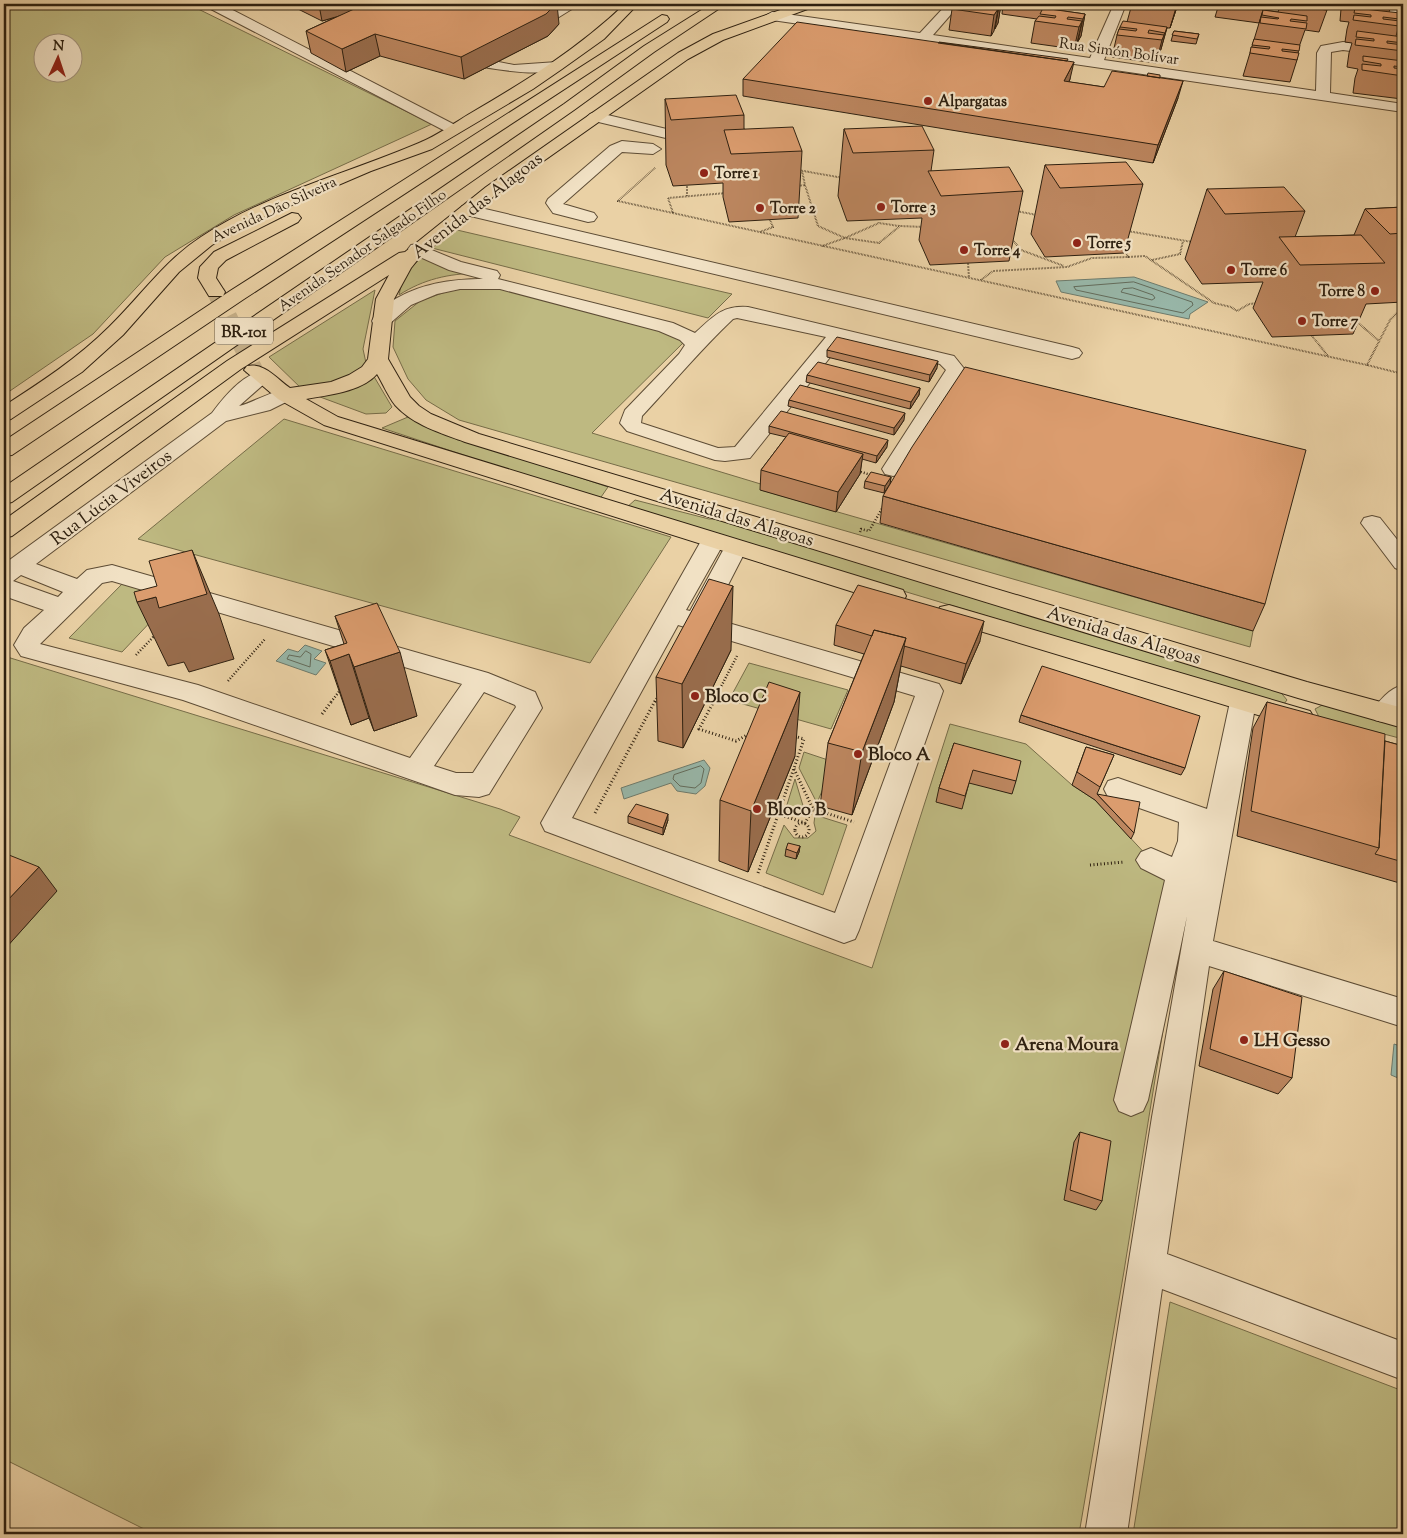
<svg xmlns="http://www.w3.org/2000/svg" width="1407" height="1538" font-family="'Sorts Mill Goudy',serif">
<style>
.green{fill:#beb981;stroke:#766c48;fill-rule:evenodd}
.water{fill:#98b7a9;stroke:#6e7b6c}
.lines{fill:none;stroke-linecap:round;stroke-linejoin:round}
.shore{stroke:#636c5c;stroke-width:1}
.major-tunnel{stroke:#c4ae87;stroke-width:18;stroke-dasharray:18 9;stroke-linecap:butt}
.minor-casing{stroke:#5d4c35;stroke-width:2}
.major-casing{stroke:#2e2010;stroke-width:2}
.highway-casing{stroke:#2e2010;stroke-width:2}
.path-far2{stroke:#2e2010;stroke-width:2;stroke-dasharray:0.5 1;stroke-linecap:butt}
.path-far1{stroke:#2e2010;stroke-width:2.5;stroke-dasharray:1 2;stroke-linecap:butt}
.path{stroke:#2e2010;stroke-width:3;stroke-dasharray:1 2.5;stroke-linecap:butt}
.minor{fill:#f1e1c4;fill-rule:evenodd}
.major{fill:#ead1a5;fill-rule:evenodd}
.highway{fill:#ead1a5;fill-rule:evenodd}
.wall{fill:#bc865f;stroke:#2e2010}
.shaded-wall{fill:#996d4d;stroke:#2e2010}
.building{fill:#db9c6e;stroke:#2e2010}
.poi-dot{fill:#8f2418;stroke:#f1e1c4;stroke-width:2}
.labels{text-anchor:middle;stroke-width:4.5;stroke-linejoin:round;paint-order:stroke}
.far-street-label{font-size:15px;fill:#2e2010;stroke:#f1e1c4}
.far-poi-label{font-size:15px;font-weight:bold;fill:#2e2010;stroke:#f1e1c4;text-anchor:start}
.shield{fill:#f1e1c4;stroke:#685a46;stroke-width:1}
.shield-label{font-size:16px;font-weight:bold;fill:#2e2010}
.street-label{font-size:18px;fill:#2e2010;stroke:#f1e1c4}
.poi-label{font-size:18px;font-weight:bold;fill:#2e2010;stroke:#f1e1c4;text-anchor:start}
</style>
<rect width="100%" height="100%" fill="#ead1a5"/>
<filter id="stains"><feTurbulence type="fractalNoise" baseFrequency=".004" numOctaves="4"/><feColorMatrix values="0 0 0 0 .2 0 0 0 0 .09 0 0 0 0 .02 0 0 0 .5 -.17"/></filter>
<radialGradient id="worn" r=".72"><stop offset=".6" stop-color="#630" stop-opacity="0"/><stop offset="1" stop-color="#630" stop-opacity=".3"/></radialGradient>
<!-- green -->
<path class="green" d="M4,4H188L432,124L234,215L165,257L93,334L4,395ZM42,42H72V72H42Z
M457,230L732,294L708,318L432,248Z
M425,253L477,273C448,274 424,279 399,295L403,277Z
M485,286L510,288L678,329L686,340L592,433L764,485L761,490L1253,631L1250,647L459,420L426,400L408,379L393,347L395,321L420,301L451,290Z
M375,290L363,349L366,363L392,407L386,413L366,414L304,391L269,357Z
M408,417L440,431L608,487L599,500L382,428Z
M284,419L671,537L590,663L138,539Z
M635,500L709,519H727L1278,689L1287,700L1280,709L1020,626L626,508Z
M123,583L174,597L122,652L69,638Z
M4,656L500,809L520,817L509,835L872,968L950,724L1026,744L1072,785L1095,800L1151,860L1186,888L1124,1271L1079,1534H154L4,1459V950L56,892L4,871Z
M749,663L848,690L831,729L729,700Z
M1328,702L1403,723V739L1319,717L1315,709Z
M804,752L834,762L817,803L799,768Z
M795,779L804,809L797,816L785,811Z
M815,815L847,825L823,895L766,873L784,825L794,838H808L816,831L814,823Z
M1170,1302L1403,1391V1534H1133Z"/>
<!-- water -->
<path class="water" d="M1134,277L1208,302L1190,314L1189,319L1061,292L1056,281Z
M305,645L322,651L314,659L326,663L316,675L276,661L288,649L298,652Z
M704,760L710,768L705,786L696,794L677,791L671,783L624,799L621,788Z
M1394,1044L1403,1047V1080L1391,1075Z"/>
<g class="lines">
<!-- shore -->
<path class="shore" d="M1134,282L1192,302L1193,305L1183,313L1076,290L1074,287Z
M1133,288L1153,295L1155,298L1152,300L1121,292L1123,289Z
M306,651L311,654L310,667L287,659L289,655L300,657Z
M701,766L704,769L701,783L695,788L680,786L673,779L674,775Z"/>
<!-- major-tunnel -->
<path class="major-tunnel" d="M216,292L254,370"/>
<defs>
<path id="minor" d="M206,4H221L459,127L462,130L454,135L449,133L207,7Z
M565,4H580L530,35L525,36L518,32Z
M947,4H960L933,35L1090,58L1114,4H1126L1104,60L1316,91L1317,53L1321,46L1343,42L1403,50V58L1343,50L1331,52L1330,93L1403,104V112L772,20L765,16L772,12L920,33Z
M1265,4L1321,5L1323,8C1317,14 1269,10 1265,4Z
M1332,4H1368L1403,8V16L1338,8Z
M474,57L514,65L557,62L564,66C553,80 486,68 469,64L467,61Z
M595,112L675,131L678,134L670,139L590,120L587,117L590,114Z
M622,141L653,144L661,149L653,154L622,152L563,204L594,213L597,217L594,221L588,222L553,213L546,203L548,199L610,146Z
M468,205L1072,347L1079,349L1082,353L1079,357L1072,359L462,214L460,210L462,206Z
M417,244L461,262L497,271L500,275L498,279L673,323L695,333C713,317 722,305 748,307L954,356L966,371L901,474L893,476L885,474L882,469L946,370L940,364L843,341L750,458L725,461L715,460L627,431L620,423L625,410L679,354L685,345L680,340L659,331L500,289H460L437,294L411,305L388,325H374L372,321L374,317C382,310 390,301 399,297C424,283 455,279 483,279L449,270L411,253L408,249L411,245ZM737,318L826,337L735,447L718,448L641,423L642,416C673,383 701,349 733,319Z
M262,371L269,373L272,377L239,406C255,402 277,387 292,391L295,395L292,399L270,410L226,421L36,564L77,579L87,570L112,565L488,673L535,692L542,708L489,794L479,797L455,795L183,700L21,656L14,645L24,628L44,610L4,596V564L212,413C225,396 241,376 262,371ZM21,575L63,592L58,597L13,581ZM112,581L462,684L410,758L198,685L40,644L102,583ZM484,692L515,705L516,707L473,773H456L434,766Z
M1372,516L1380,518L1403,547V571L1395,568L1361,523L1364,518Z
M713,534L721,536L725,541L686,610L690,611L727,543L735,540L743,543L747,548L711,618L939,684L943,691L859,930L855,939L844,943L545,831L541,823L701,541L705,536ZM678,625L915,696L835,913L572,818Z
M1403,685V710C1394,720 1388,724 1375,720L1371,713C1378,701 1390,688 1403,685Z
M1243,692L1252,695L1256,702L1213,941L1403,999V1027L1209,966L1167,1254L1403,1342V1380L1162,1289L1127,1534H1085L1152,1117L1187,916L1148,1100L1143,1111L1131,1116L1119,1111L1114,1100L1165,880L1141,868L1136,860L1141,852L1151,848L1172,857L1178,841L1179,822L1108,797L1104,789L1108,781L1118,778L1207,809L1230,702L1234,695Z"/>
<path id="major" d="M625,4H638L604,39L562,69L533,89L432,149L371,171L252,222L212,245L179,272L123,335L82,372L11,419L4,421V406C41,382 78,358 109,327C140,297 164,261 201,237C267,193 347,174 419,143C437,136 454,123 471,113C526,81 579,48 625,4Z
M797,4H814L813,7L723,40L688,59L498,193L423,253L411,268L394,299L388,359L410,397L419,406L431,414L479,434L1307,682L1403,708V728L1298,698L465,442C441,433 413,425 395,405C388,396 383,384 377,374C361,392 328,395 306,399L338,417L903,590L906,596L903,602L894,604L885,602L324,425L278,399L244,370L247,366C264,362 277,379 290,388L331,382L349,375L362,367L368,359L376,299L389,275L241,369L12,536L4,538V520L227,361L399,253L405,252L486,187L678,53L713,34Z
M292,213L298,214L301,218L298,222L226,260L218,268L216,278L225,292L223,296H209L198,278L200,267L214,252Z
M949,605L1310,711L1314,718L1310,725L1301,728L940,619L937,613L940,607Z"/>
<path id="highway" d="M711,4H726L654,52L574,110L12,502L4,504V487L564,104L644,46Z
M662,15L667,16L669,19L667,22L244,299L12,455L4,456V441L230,291Z"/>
</defs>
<!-- minor casing -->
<use href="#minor" class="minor-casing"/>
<!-- major casing -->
<use href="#major" class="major-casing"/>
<!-- highway casing -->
<use href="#highway" class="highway-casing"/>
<!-- path-far2 -->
<path class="path-far2" d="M655,168L618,201L1367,365L1390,320L1403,307
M798,170L843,178
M805,185L818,226L845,238L879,223L899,226
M687,186V196
M797,186L805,185L802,171
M1016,211L1037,215
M673,213L668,198L726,193
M1127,231L1192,242
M760,232L773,227L770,220
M1011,238L1021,250L1064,266
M822,246L845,238L879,243L900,226L924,227
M1128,257L1145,256L1214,303L1231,307L1237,311L1249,304L1259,303
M1152,260L1180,254L1183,241
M968,263L969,278
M981,280L993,271L1067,267L1092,258L1128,257L1124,247
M1356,321L1378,340
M1312,336L1328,356
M1367,365L1399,373L1400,384L1403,386"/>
<!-- path-far1 -->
<path class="path-far1" d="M1398,416L1403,417
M858,471L871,475
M860,532L861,529L869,531L883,507
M136,655L156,634
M228,681L265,639
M331,702L341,689
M655,702L658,696
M713,702L737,656"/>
<!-- path -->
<path class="path" d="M714,701L699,729L736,741L749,734
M322,714L332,701
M794,769L813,809
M595,813L655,701
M778,814L805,823L813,809L854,822
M795 830a7 7 0 1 1 14 0a7 7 0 1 1-14 0Z
M1090,865L1124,862
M758,873L804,739L794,736"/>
<!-- minor -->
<use href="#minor" class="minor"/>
<!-- major -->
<use href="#major" class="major"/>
<!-- highway -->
<use href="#highway" class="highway"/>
</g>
<!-- wall -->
<path class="wall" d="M290,4H351L352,10L559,24L548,36L464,79L380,56L346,72L311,53L306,31L336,17L322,21L290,5Z
M956,4H1001L998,23L994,29L991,36L949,30L952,9Z
M1003,4H1050L1049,9L1085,14L1081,36L1074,49L1031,43L1035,21L1037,19L1002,14Z
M1132,4H1178L1170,28H1167L1161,49L1156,63L1112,57L1117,35L1120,27L1127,22Z
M1219,4H1265L1259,23L1215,17Z
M1281,4H1327V10L1319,32L1305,30L1299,47L1297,60L1290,82L1243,76L1263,10L1278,12Z
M1343,4H1392L1389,12L1399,19V26L1396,36L1403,43L1402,45L1403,51L1400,60L1403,61V97L1402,99L1353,93L1355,78L1358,69L1347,67L1349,53L1352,43L1345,42L1347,29L1349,22L1340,21L1341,9Z
M1174,31L1199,34L1196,44L1171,41Z
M1068,61L1070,79L1069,82L1104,87L1160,78L1178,98L1153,163L743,96V79Z
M665,99L744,115V129L802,151L798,218L729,222L723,197V183L673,186L666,165Z
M844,129L934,150L931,171L1023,191L1009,261L930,265L919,240L922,218L847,221L838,196Z
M1045,165L1143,184L1124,253L1045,257L1031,234Z
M1207,189L1305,211L1295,237L1354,235L1365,209L1403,207V302L1366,304L1353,334L1272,337L1253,308L1263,282L1202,284L1185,259Z
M827,350L937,368L929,382L827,357Z
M807,375L920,388L919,395L910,409L806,382Z
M789,400L904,420L894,435L788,406Z
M769,426L887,447L876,463L862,459L860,474L836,512L760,490L761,470L786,437L769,433Z
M891,477L890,484L884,493L864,488L865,481Z
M883,496L1265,604L1253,631L880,523Z
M335,616L417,716L374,731L369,718L351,725L347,714L325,650L344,644Z
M836,625L980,641L961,684L901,666L894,702L852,815L820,806L828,743L864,654L834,645Z
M731,650L683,748L658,741L656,677Z
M1267,702L1385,741L1403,746V884L1237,836L1253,728Z
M1021,715L1185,768L1181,775L1019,722Z
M954,743L1016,781L1012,794L969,783L962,809L936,802L939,788Z
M1086,747L1114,755L1097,794L1134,833L1131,839L1095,800L1072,785Z
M795,756L748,872L719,861L720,800Z
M628,816L668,820L663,835L628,823Z
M800,846L799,852L796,859L785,856L786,849Z
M1224,971L1292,1078L1278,1094L1199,1066L1213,989Z
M1080,1132L1102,1201L1096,1210L1064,1200L1074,1142Z"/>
<!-- shaded-wall -->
<path class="shaded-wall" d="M269,4H277L269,6Z
M322,4H351L353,12L322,21L319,5Z
M556,4H557L559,24L548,36L464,79L461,57Z
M1001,4L998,23L995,29L999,7Z
M1046,4H1048L1046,14H1044Z
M1048,4H1050V8L1047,13Z
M1177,4H1178L1170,28Z
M998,9L994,31L991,36L994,15Z
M1085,14L1081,36L1078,41L1083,19Z
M1082,21L1077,43L1074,49L1079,27Z
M1167,27L1161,49L1156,63L1162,40Z
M375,34L380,56L346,72L342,49Z
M1074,62L1070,79L1061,98L1064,81Z
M1183,81L1178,98L1153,163L1158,145Z
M938,361L937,368L929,382L930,375Z
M920,388L919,395L910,409L911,402Z
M905,413L904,420L894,435V428Z
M888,440L887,447L876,463L877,456Z
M863,454L860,474L836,512L838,492Z
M891,477L890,484L884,493L885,486Z
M192,550L219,614L234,659L189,672L184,662L168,666L137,602L156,597Z
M733,586L731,650L683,748L682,684Z
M984,621L980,641L961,684L966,664Z
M906,638L894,702L852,815L862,752Z
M400,652L417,716L374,731L354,667Z
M349,654L369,718L351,725L330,661Z
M800,692L795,756L748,872L751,811Z
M668,814V820L663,835V828Z
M800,846L799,852L796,859L797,853Z
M39,867L57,891L4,950V904Z"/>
<!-- building -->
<path class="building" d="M365,4H556L546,14L461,57L375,34L342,49L306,31Z
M956,4L972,6L973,4H1001L999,7L984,5L983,7L998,9L994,15L952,9Z
M1153,4H1177L1176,7Z
M1282,4H1319L1327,5V10L1282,5Z
M1043,8L1085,14L1083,19L1068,17L1067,19L1082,21L1079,27L1035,21L1039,16L1055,18L1056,16L1040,14Z
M1355,8L1400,13L1399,19L1383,17V19L1400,21L1399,26L1353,20L1354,15L1371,17V15L1354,13Z
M1263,10L1307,16V21L1291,19L1290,21L1307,23L1306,29L1260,23L1261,17L1278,19L1279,18L1262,15Z
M1123,21L1167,27L1165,33L1149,30L1148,33L1164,35L1162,40L1117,35L1119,29L1136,31L1137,29L1120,27Z
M797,22L1074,62L1064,81L1104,87L1112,71L1183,81L1158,145L743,79Z
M1174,31L1199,34L1197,39L1172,35Z
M1357,31L1403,37V43L1387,41V43L1403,45V51L1355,45L1356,39L1374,41V39L1356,37Z
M1254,39L1300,45L1299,51L1282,49V51L1299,53L1297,60L1250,53L1251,47L1269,49L1270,47L1252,45Z
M939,42L1068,59L1067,61L938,43Z
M1363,56L1403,61V67L1394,66V68L1403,69V76L1362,70V64L1381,66V64L1363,61Z
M1148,73L1160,75V78L1147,76Z
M736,95L744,115L671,120L665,99Z
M922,126L934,150L853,153L844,129Z
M793,127L802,151L731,154L724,130Z
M1126,162L1143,184L1060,188L1045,165Z
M1009,167L1023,191L941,196L928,171Z
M1284,187L1305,211L1225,214L1207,189Z
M1403,207V233L1390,234L1365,209Z
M1361,235L1385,263L1300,265L1279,237Z
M837,337L938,361L930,375L827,350Z
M818,362L920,388L911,402L807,375Z
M965,367L1306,450L1265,604L883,496L912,447Z
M800,385L905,413L894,428L789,400Z
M781,411L888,440L877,456L769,426Z
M789,433L863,454L838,492L761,470Z
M871,472L891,477L885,486L865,481Z
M192,550L207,594L159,608L156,597L137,602L134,592L157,586L149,561Z
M709,579L733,586L682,684L656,677Z
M858,585L984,621L966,664L904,646L906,638L874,630L872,636L836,625Z
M377,603L400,652L354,667L349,654L330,661L325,650L347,643L335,616Z
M874,630L906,638L862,752L828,743Z
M1042,666L1200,716L1185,768L1021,715Z
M769,682L800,692L751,811L720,800Z
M1267,702L1385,734L1379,848L1251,811Z
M1385,741L1403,746V862L1375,854L1379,848Z
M954,743L1021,761L1016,781L973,770L965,796L939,788Z
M1086,747L1114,755L1100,787L1077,772Z
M1097,794L1140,802L1134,833Z
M636,804L668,814L663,828L628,816Z
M788,843L800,846L797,853L786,849Z
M4,853L39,867L4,904Z
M1224,971L1302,997L1292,1078L1210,1049Z
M1080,1132L1111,1141L1102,1201L1070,1190Z"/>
<!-- markers -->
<g class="poi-dot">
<circle cx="928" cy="101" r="5"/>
<circle cx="704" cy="173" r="5"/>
<circle cx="881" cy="207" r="5"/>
<circle cx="760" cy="208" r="5"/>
<circle cx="1077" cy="243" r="5"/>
<circle cx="964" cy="250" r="5"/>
<circle cx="1231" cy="270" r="5"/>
<circle cx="1375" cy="291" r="5"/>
<circle cx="1302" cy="321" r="5"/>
<circle cx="695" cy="696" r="5"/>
<circle cx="858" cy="754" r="5"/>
<circle cx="757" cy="809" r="5"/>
<circle cx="1244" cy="1040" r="5"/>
<circle cx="1005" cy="1044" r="5"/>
</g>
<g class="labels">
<!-- far-street labels -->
<g class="far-street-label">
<text transform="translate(1119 51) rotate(8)" y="5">Rua Simón Bolívar</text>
<text transform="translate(274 209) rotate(-25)" y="5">Avenida Dão Silveira</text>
<text transform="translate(362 250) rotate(-35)" y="5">Avenida Senador Salgado Filho</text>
</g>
<!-- far-poi labels -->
<g class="far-poi-label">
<text x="938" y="106">Alpargatas</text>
<text x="714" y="178">Torre 1</text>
<text x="891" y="212">Torre 3</text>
<text x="770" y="213">Torre 2</text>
<text x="1087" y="248">Torre 5</text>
<text x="974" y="255">Torre 4</text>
<text x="1241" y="275">Torre 6</text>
<text x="1365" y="296" text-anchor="end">Torre 8</text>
<text x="1312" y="326">Torre 7</text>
</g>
<!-- shield labels -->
<rect class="shield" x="215" y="317.5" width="58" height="27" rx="4"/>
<g class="shield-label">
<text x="244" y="337">BR-101</text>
</g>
<!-- street labels -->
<g class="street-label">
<text transform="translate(477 205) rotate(-38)" y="6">Avenida das Alagoas</text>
<text transform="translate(111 497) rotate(-37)" y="6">Rua Lúcia Viveiros</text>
<text transform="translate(737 517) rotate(17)" y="6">Avenida das Alagoas</text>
<text transform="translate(1124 635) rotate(17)" y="6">Avenida das Alagoas</text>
</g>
<!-- poi labels -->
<g class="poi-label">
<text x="705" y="702">Bloco C</text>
<text x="868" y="760">Bloco A</text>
<text x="767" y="815">Bloco B</text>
<text x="1254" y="1046">LH Gesso</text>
<text x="1015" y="1050">Arena Moura</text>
</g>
</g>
<!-- margin -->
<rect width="1407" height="1538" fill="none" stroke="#ead1a5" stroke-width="20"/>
<rect x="5" y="5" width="1397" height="1528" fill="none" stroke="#2e2010" stroke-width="2.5"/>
<rect x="10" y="10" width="1387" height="1518" fill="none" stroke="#2e2010"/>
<!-- north arrow -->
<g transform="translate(58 58) rotate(3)"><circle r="24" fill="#f1e1c4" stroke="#a3947c"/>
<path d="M0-4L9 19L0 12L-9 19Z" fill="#8f2418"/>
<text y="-8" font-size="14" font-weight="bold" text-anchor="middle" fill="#2e2010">N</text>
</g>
<rect width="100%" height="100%" filter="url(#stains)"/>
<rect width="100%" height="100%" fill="url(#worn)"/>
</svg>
